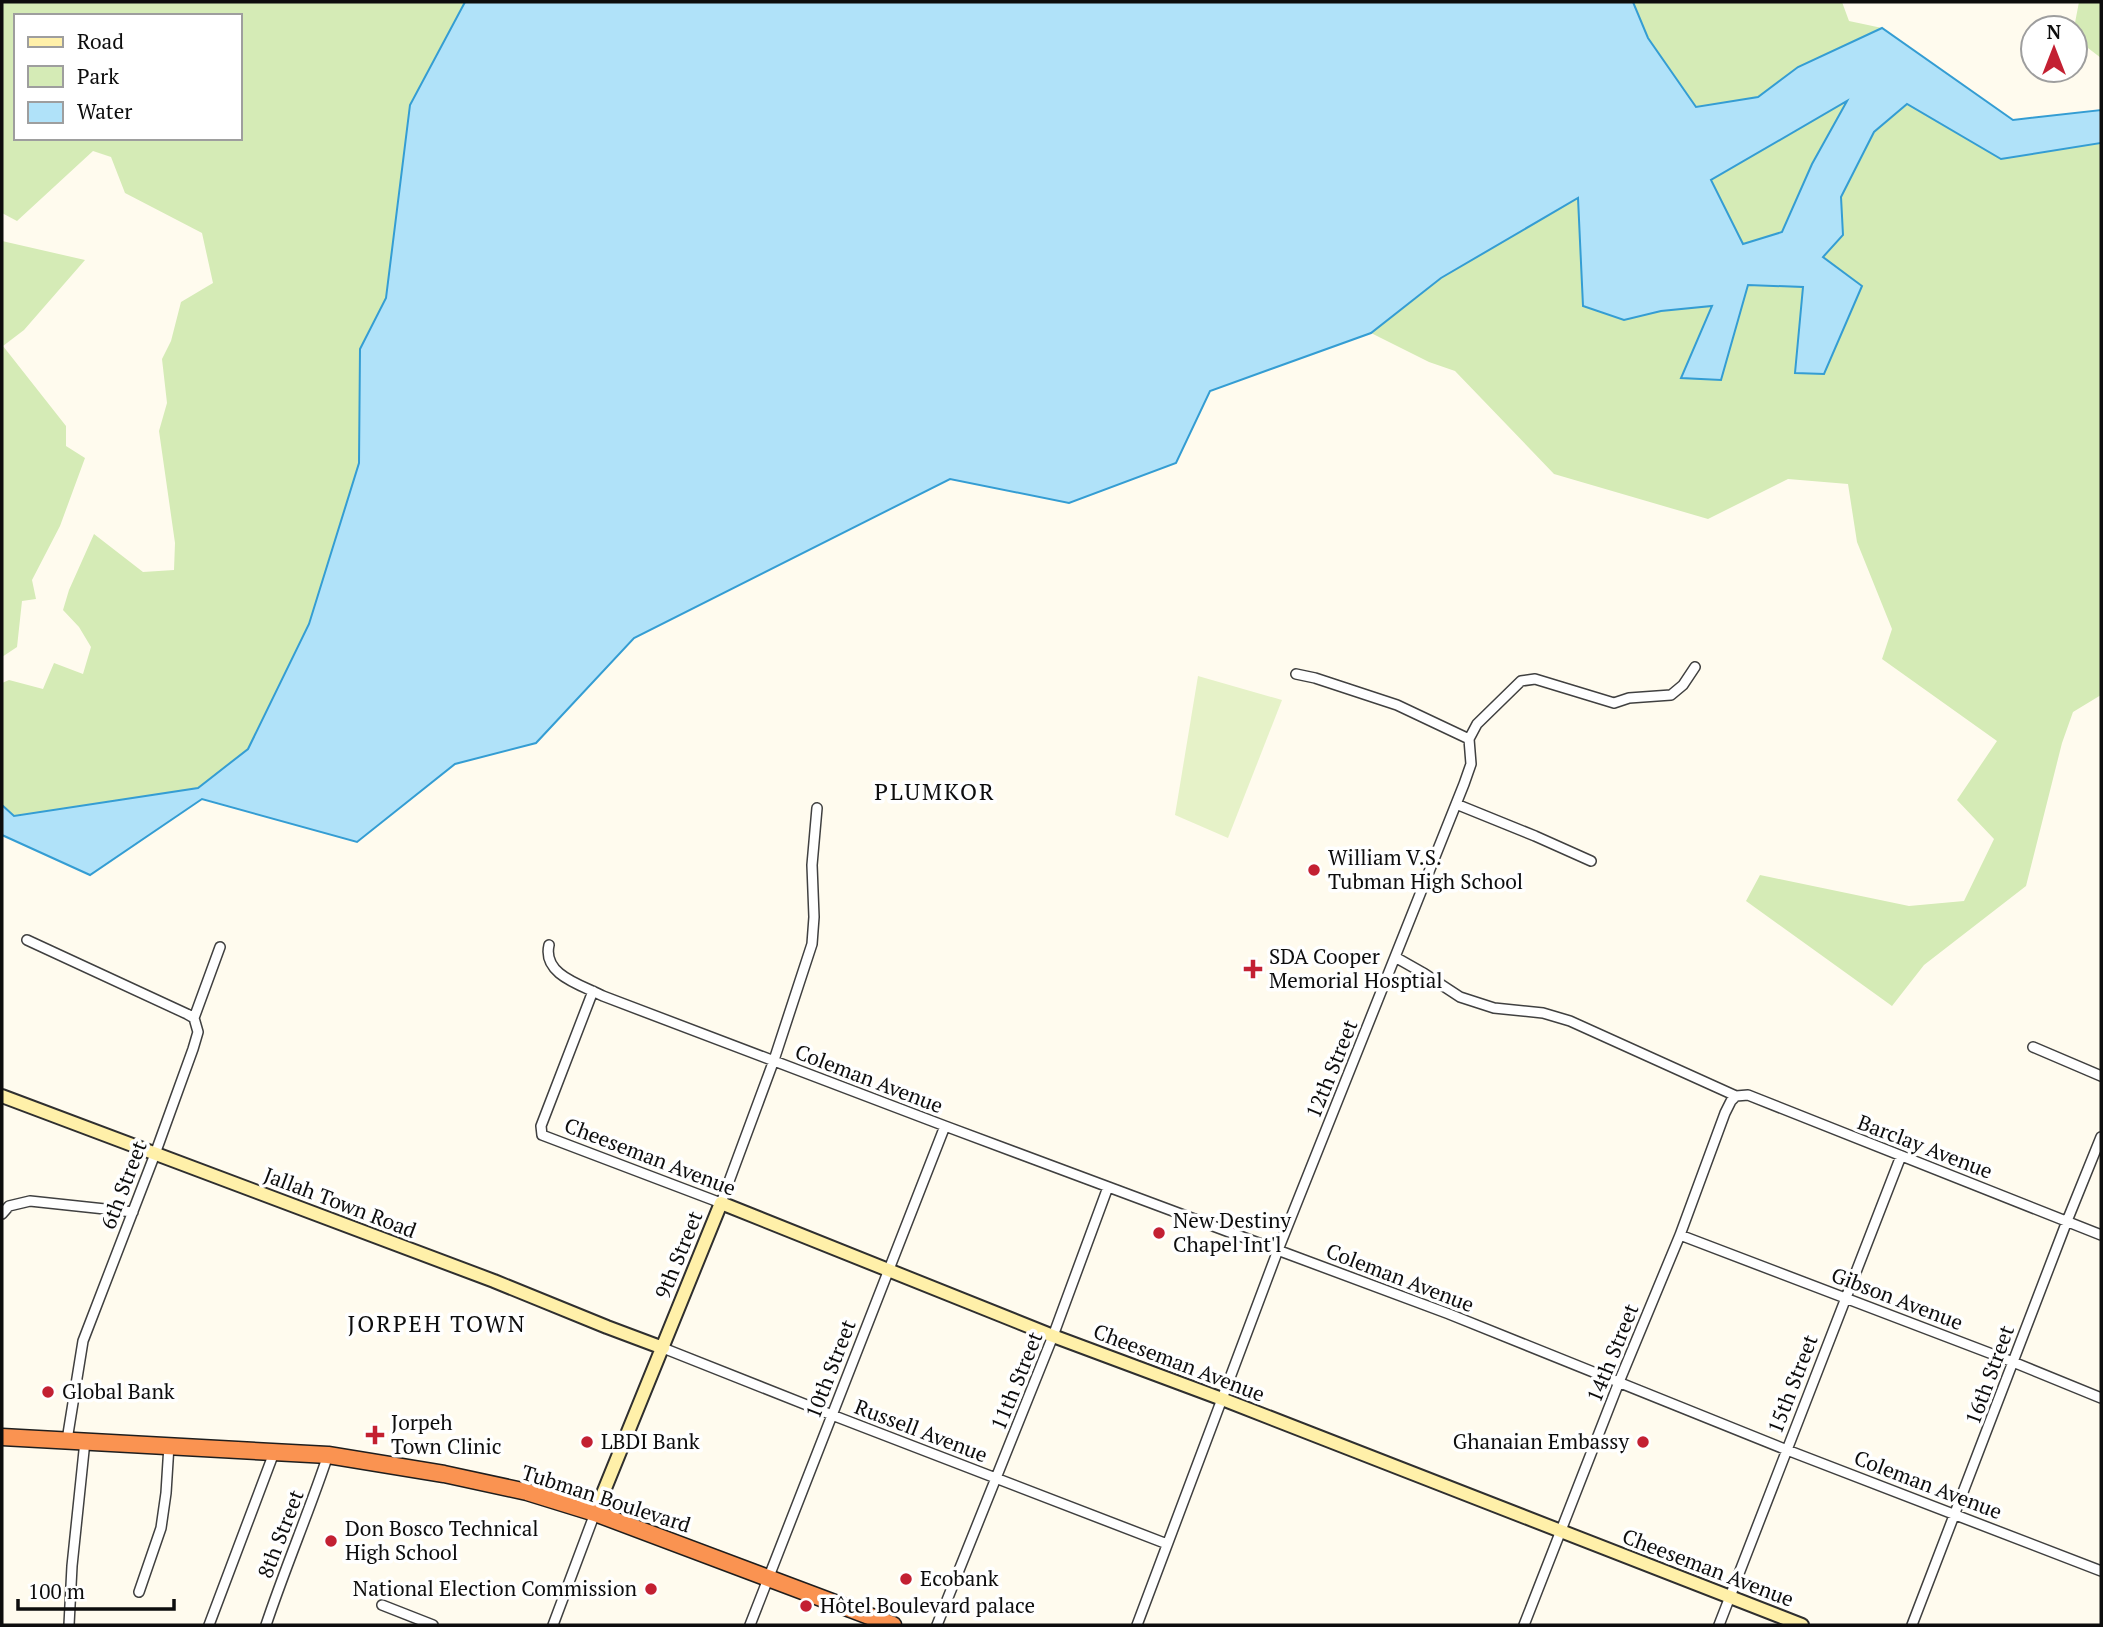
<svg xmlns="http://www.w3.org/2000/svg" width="2103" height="1627" font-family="'PT Serif',serif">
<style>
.green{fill:#d5ebb6;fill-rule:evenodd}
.pitch{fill:#e6f2c8}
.water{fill:#b0e2f9;stroke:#349dd3;stroke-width:2;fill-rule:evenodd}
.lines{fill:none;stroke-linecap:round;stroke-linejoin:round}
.street-casing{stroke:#404040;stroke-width:12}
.secondary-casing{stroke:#2f2f2f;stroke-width:16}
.highway-casing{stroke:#1e1e1e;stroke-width:19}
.street{stroke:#fff;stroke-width:9}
.secondary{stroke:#fff0a9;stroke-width:12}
.highway{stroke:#fa9351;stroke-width:16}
.poi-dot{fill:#c32032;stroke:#fff;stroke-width:2.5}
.labels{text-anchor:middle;stroke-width:7;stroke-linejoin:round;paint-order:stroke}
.poi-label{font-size:21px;fill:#0d0d0d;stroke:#fff;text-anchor:start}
.street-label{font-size:21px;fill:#0d0d0d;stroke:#fff}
.neighbourhood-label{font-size:23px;letter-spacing:2px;fill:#0d0d0d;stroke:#fff}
</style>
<rect width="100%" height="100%" fill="#fffbee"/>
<!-- green -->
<path class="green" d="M2,2H465L410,105L386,298L360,349L359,463L309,624L248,749L199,788L14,817L2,805V683L9,680L43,689L54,663L83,674L91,647L79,627L63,610L69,590L94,534L143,572L174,570L175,543L159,431L167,403L162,359L171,341L181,302L213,283L202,233L125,193L111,157L93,151L17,221L2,213ZM16,16H240V138H16Z
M1633,2H1842L1849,21L1882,28L1798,67L1758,97L1696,107L1648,38Z
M2079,2H2101V58L2075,38L2074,28Z
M1848,100L1907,104L2001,159L2101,143V695L2073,712L2062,743L2026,886L1924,965L1892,1006L1746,901L1760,875L1909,906L1964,901L1994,839L1957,800L1997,741L1882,659L1892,629L1857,542L1848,484L1788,479L1708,519L1554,474L1455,371L1429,362L1371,333L1441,278L1578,197L1624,320L1661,311L1712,306L1681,378L1721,380L1743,244L1711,180Z
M2,241L85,260L24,330L3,346L66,426V446L85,458L60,526L32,580L36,599L22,601L17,647L2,657Z"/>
<!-- pitch -->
<path class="pitch" d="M1198,676L1282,700L1228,838L1175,815Z"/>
<!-- water -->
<path class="water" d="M465,2H1633L1648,38L1696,107L1758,97L1798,67L1882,28L2013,120L2101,110V143L2001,159L1907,104L1874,132L1841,197L1843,235L1823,257L1862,286L1824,374L1795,373L1803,287L1748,285L1721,380L1681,378L1712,306L1661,311L1624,320L1583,306L1578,198L1441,278L1371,333L1210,391L1176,463L1069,503L950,479L634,638L536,743L455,764L357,842L202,799L90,875L2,835V805L14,816L198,788L248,749L309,624L359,463L360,349L386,298L410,105ZM1847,101L1812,164L1782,232L1743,244L1711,180Z"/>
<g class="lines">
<defs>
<path id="street" d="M1296,674L1315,678L1397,705L1469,739
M1456,804L1535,836L1591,861
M27,940L187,1014L194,1018
M549,945C542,975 582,985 603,996L945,1126L1449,1314L1787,1450L2101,1571
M1395,957L1425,974L1460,997L1494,1008L1543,1013L1570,1021L1736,1096
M593,991L541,1126L542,1135L721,1203L774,1060L812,944L814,917L812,865L817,808
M2033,1047L2101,1076
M1736,1096L1748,1095L2101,1235
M2,1214L9,1206L30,1201L133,1212
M1680,1235L2013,1362L2101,1398
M663,1348L832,1415L1167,1544
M67,1440L83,1341L155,1154L193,1049L198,1032L194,1018L220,947
M139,1592L161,1528L166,1493L169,1445
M382,1605L433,1625
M69,1625L72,1566L85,1441
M209,1625L275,1450
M266,1625C285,1568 309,1512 328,1455
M553,1625L595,1513
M750,1625L945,1126
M937,1625L1053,1336L1108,1187
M1137,1625L1278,1250L1464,784L1471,764L1469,739L1477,724L1521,681L1535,679L1614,703L1629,698L1671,695L1683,685L1695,667
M1524,1625L1619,1382L1680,1235L1725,1113L1731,1101L1736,1096
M1719,1625L1901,1156
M1912,1625L2067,1221L2101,1137"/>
<path id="secondary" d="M2,1096L494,1281L607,1327L663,1348
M595,1513L721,1203L1053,1336L1222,1399L1802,1625"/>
<path id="highway" d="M2,1437L328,1455L444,1474L527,1492L595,1513L893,1625"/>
</defs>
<!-- street casing -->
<use href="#street" class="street-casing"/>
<!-- secondary casing -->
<use href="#secondary" class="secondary-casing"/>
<!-- highway casing -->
<use href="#highway" class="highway-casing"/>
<!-- street -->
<use href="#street" class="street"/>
<!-- secondary -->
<use href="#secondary" class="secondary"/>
<!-- highway -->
<use href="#highway" class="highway"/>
</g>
<!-- markers -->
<g class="poi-dot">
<circle cx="1314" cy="870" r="7"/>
<path d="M1249.5 958.5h7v7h7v7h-7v7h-7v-7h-7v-7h7z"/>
<circle cx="1159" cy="1233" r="7"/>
<circle cx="48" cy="1392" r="7"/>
<path d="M371.5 1424.5h7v7h7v7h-7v7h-7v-7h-7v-7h7z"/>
<circle cx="587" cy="1442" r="7"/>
<circle cx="1643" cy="1442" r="7"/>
<circle cx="331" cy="1541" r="7"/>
<circle cx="906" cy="1579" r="7"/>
<circle cx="651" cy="1589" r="7"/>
<circle cx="806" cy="1606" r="7"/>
</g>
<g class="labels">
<!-- poi labels -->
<g class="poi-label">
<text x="1328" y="865">William V.S.<tspan x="1328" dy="24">Tubman High School</tspan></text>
<text x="1269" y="964">SDA Cooper<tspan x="1269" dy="24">Memorial Hosptial</tspan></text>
<text x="1173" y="1228">New Destiny<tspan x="1173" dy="24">Chapel Int'l</tspan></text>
<text x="62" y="1399">Global Bank</text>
<text x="391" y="1430">Jorpeh<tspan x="391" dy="24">Town Clinic</tspan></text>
<text x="601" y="1449">LBDI Bank</text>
<text x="1629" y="1449" text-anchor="end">Ghanaian Embassy</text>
<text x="345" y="1536">Don Bosco Technical<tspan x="345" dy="24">High School</tspan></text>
<text x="920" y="1586">Ecobank</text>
<text x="637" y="1596" text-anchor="end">National Election Commission</text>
<text x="820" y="1613">Hôtel Boulevard palace</text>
</g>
<!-- street labels -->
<g class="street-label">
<text transform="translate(1332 1069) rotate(-68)" y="7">12th Street</text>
<text transform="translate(869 1079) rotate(21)" y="7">Coleman Avenue</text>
<text transform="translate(1925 1147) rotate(21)" y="7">Barclay Avenue</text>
<text transform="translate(650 1157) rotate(21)" y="7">Cheeseman Avenue</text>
<text transform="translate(124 1185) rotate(-69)" y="7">6th Street</text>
<text transform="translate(340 1203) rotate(21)" y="7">Jallah Town Road</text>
<text transform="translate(679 1255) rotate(-68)" y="7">9th Street</text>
<text transform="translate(1400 1278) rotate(21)" y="7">Coleman Avenue</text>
<text transform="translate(1897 1299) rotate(21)" y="7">Gibson Avenue</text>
<text transform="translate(1613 1353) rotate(-68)" y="7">14th Street</text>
<text transform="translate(1179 1363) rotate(21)" y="7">Cheeseman Avenue</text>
<text transform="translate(831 1369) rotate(-69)" y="7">10th Street</text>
<text transform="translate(1990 1375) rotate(-70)" y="7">16th Street</text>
<text transform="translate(1017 1381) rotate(-68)" y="7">11th Street</text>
<text transform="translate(1793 1384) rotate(-69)" y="7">15th Street</text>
<text transform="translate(921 1431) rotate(21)" y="7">Russell Avenue</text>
<text transform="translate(1928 1485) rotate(21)" y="7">Coleman Avenue</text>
<text transform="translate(606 1499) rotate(18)" y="7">Tubman Boulevard</text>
<text transform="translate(281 1534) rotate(-69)" y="7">8th Street</text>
<text transform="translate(1708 1568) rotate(21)" y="7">Cheeseman Avenue</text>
</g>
<!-- neighbourhood labels -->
<g class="neighbourhood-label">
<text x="935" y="800">PLUMKOR</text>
<text x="437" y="1332">JORPEH TOWN</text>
</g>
</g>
<!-- border -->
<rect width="2103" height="1627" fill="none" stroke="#0d0d0d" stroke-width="7"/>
<!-- legend -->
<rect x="14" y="14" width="228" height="126" fill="#ffffff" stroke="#9e9e9e" stroke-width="2"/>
<rect x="28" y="37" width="35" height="10" fill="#fff0a9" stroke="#9e9e9e" stroke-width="2"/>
<text x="77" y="49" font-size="21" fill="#0d0d0d">Road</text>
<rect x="28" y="66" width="35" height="21" fill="#d5ebb6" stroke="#9e9e9e" stroke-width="2"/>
<text x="77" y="84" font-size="21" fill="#0d0d0d">Park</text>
<rect x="28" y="102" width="35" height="21" fill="#b0e2f9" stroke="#9e9e9e" stroke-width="2"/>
<text x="77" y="119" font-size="21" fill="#0d0d0d">Water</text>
<!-- north arrow -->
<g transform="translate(2054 49)"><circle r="33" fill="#ffffff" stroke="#9e9e9e" stroke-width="2"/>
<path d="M0-5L12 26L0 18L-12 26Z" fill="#c32032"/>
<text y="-10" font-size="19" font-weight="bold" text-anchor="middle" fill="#0d0d0d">N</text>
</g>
<!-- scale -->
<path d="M18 1599v10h156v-10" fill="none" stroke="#0d0d0d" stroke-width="3.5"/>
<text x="28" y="1599" font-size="21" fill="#0d0d0d" stroke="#ffffff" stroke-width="5" paint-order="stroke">100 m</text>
</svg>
